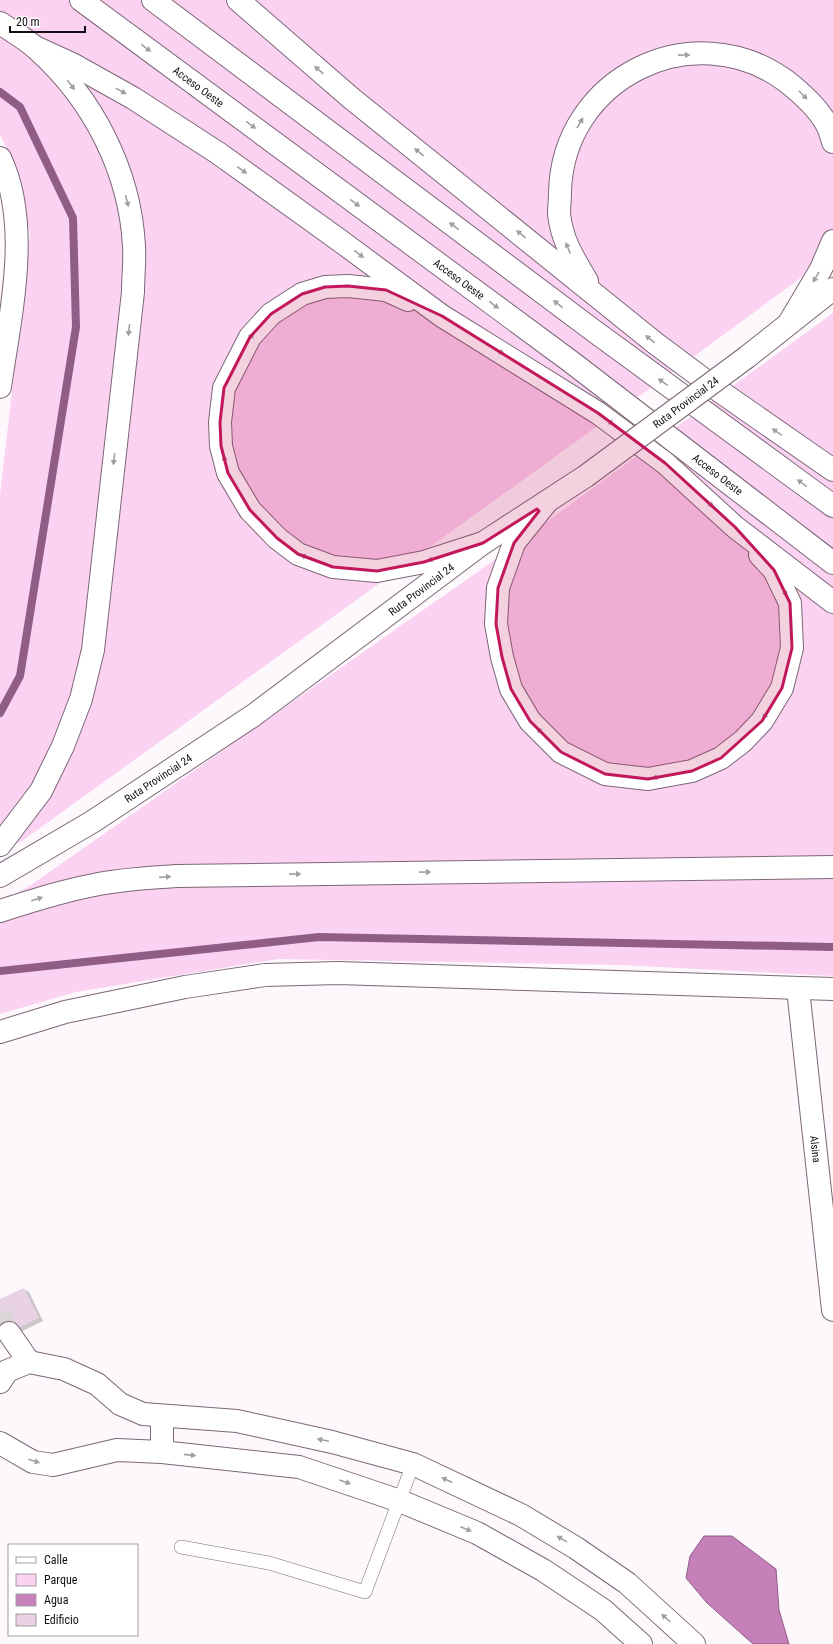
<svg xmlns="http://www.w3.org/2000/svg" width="833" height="1644" font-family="'Roboto Condensed',sans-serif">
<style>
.green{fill:#fcd2f3}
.water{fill:#c57fb9;stroke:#905d87}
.shadow{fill:#0003}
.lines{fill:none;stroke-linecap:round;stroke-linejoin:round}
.stream{stroke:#905d87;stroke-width:8}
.building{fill:#e8d2e4}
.minor-tunnel{stroke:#dad5d9;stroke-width:22;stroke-dasharray:22 11;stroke-linecap:butt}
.service-casing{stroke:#7b6777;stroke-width:14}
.minor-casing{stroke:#7b6777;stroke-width:24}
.tertiary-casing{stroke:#7b6777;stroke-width:24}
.primary-casing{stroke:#7b6777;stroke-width:24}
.motorway-casing{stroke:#7b6777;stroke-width:24}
.service{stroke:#fff;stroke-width:13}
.minor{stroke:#fff;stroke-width:22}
.tertiary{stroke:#fff;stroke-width:22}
.primary{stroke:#fff;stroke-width:22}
.motorway{stroke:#fff;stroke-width:22}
.primary-bridge-casing{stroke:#7b6777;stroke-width:24;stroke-linecap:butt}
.primary-bridge{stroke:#fff;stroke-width:22}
.oneway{fill:#a19ea1}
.marked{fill:#c2185b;fill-opacity:0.2;stroke:#c2185b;stroke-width:3;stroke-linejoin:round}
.labels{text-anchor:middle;stroke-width:3;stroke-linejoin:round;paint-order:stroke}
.street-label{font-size:11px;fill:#140d13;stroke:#fff}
</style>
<rect width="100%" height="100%" fill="#fdf8fc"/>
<!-- green -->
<path class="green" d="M0,0H833V254L692,358L22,841L0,852V495L30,235L17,167L0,135Z
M833,313V976L622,965L278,959L76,992L0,1014V903L31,885L486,566Z"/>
<!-- water -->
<path class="water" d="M704,1536H732L776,1569L779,1610L789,1644H753L707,1603L686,1578L690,1556Z"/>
<!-- shadow -->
<path class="shadow" d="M24,1289L29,1292L43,1321L0,1342V1300Z"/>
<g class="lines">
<!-- stream -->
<path class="stream" d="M0,92L20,107L73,218L76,327L20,676L0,713
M0,971L319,937L833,947"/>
</g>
<!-- building -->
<path class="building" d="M24,1288L39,1318L0,1337V1299Z"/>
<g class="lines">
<!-- minor-tunnel -->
<path class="minor-tunnel" d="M0,1313L9,1333"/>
<defs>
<path id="service" d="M181,1547L269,1563L365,1592L413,1464"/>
<g id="minor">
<path id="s1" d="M798,989L833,1310"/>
<path d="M9,1333L29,1362"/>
<path d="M0,1382L7,1371L29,1362L64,1369L97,1384L120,1404L143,1414L237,1421L332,1442L413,1464L521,1515L576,1548L627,1583L694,1644"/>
<path d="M0,1443L33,1462L53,1465L117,1450L162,1452L299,1467L400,1501L477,1533L543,1570L603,1610L641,1644"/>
<path d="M162,1452V1416"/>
</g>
<path id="tertiary" d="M0,158C32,225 10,316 0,387
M0,1032L65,1012L185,987L265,975L338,973L833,989"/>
<g id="primary">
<path d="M747,357L833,289"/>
<path id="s2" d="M0,876L92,822L254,715L483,543L586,476"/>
</g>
<g id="motorway">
<path id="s3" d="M81,0L570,361L833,563"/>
<path d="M153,0L590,328L833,506"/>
<path d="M238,0L351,98L655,343L718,390L833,470"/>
<path d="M0,23C12,31 26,39 37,49C93,99 130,171 134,246C135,261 133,277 133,292L93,650L81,699L63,746L41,791L0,845"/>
<path d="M37,48L74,65L133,98L218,153L339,240L442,316L598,413L665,463L735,527L833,602"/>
<path d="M587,281C574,259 562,241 559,214C559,207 560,200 560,193C562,78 693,13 786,81C800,92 819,109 827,125C830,130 831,136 833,142"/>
<path d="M408,300L386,290L348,286L325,287L302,294L271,314L250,337L224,388L220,422L221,446L228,473L250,510L277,538L298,554L333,567L377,571L424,562L483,543"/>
<path d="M789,323L821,269L833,241"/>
<path d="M546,503L514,543L498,588L496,624L502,657L511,689L530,721L561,752L605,774L648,779L692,771L721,758L743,741L762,721L782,688L792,648L790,603L774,570L760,555"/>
<path d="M0,911C31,901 62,891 94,885C121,879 149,878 176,876L833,867"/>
</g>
</defs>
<!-- service casing -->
<use href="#service" class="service-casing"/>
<!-- minor casing -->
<use href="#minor" class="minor-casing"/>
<!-- tertiary casing -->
<use href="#tertiary" class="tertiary-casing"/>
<!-- primary casing -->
<use href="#primary" class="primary-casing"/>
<!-- motorway casing -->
<use href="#motorway" class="motorway-casing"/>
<!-- service -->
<use href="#service" class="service"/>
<!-- minor -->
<use href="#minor" class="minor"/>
<!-- tertiary -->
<use href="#tertiary" class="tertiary"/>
<!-- primary -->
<use href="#primary" class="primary"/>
<!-- motorway -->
<use href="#motorway" class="motorway"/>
<defs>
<g id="primary-bridge">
<path id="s4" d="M586,476L747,357"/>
</g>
</defs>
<!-- primary-bridge casing -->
<use href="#primary-bridge" class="primary-bridge-casing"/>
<!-- primary-bridge -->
<use href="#primary-bridge" class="primary-bridge"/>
</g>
<!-- one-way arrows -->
<defs><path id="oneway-solid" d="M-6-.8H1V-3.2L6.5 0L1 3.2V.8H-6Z"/></defs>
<g class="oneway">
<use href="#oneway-solid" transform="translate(146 48) rotate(36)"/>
<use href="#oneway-solid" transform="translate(684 55) rotate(-1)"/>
<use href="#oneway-solid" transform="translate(319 70) rotate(-139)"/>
<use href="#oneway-solid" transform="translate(71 85) rotate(53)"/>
<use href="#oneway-solid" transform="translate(121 91) rotate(29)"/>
<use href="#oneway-solid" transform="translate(803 95) rotate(45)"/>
<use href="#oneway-solid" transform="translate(580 123) rotate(-60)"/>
<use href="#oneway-solid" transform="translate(251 125) rotate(36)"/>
<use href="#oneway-solid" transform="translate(419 152) rotate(-141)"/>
<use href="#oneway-solid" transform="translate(242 170) rotate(35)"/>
<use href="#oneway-solid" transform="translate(127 201) rotate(76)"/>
<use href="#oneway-solid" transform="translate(355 203) rotate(36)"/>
<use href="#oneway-solid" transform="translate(454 226) rotate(-143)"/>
<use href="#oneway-solid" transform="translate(521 234) rotate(-141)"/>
<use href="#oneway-solid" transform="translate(568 248) rotate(-112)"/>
<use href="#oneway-solid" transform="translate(359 254) rotate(37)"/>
<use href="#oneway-solid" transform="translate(816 277) rotate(120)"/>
<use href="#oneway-solid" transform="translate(558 304) rotate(-143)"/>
<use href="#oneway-solid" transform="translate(494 305) rotate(36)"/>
<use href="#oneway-solid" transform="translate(129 330) rotate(96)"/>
<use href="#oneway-solid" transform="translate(250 338) rotate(-55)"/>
<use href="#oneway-solid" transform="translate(650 339) rotate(-141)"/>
<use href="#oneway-solid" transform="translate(499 351) rotate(32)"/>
<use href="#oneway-solid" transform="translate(663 382) rotate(-144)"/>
<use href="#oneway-solid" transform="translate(609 421) rotate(37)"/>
<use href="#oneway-solid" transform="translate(777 432) rotate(-145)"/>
<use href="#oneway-solid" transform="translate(114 459) rotate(96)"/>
<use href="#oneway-solid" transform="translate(225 461) rotate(-103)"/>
<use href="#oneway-solid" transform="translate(802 483) rotate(-144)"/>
<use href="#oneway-solid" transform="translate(709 503) rotate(42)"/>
<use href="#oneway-solid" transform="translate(306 557) rotate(-160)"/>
<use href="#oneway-solid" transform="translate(433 559) rotate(163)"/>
<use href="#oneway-solid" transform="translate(784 591) rotate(64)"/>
<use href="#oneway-solid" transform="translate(766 714) rotate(121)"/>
<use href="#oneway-solid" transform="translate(541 732) rotate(-136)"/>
<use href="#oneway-solid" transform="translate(658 777) rotate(169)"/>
<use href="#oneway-solid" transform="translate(425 872) rotate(-1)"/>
<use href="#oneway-solid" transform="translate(295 874) rotate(-1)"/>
<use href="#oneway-solid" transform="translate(165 877) rotate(-4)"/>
<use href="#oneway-solid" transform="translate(37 899) rotate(-17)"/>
<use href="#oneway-solid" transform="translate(323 1440) rotate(-168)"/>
<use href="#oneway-solid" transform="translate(190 1455) rotate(6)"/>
<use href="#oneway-solid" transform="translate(34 1461) rotate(17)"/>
<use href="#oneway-solid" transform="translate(447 1480) rotate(-155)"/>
<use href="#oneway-solid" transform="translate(345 1482) rotate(19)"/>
<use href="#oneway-solid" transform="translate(466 1529) rotate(23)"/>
<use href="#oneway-solid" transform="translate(562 1539) rotate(-149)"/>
<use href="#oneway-solid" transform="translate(666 1618) rotate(-138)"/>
</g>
<!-- marked area -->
<path class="marked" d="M348,286L386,290L442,316L598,413L665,463L735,527L774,570L790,603L792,648L782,688L762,721L721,758L692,771L648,779L605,774L561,752L530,721L511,689L502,657L496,624L498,588L514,543L539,511L537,509L483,543L424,562L377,571L333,567L298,554L277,538L250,510L228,473L221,446L220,422L224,388L250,337L271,314L302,294L325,287Z"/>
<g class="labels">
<!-- street labels -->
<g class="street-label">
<text dy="4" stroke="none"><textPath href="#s3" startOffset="146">Acceso Oeste</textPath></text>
<text dy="4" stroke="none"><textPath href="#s3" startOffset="470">Acceso Oeste</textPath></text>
<text dy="4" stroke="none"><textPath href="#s4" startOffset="124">Ruta Provincial 24</textPath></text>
<text dy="4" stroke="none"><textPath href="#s3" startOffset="794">Acceso Oeste</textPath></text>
<text dy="4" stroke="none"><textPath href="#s2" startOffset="510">Ruta Provincial 24</textPath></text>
<text dy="4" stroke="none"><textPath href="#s2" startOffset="186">Ruta Provincial 24</textPath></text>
<text dy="4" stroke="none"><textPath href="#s1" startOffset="161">Alsina</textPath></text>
</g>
</g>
<!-- legend -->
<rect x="8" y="1544" width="130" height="92" fill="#ffffff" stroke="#a19ea1"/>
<rect x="16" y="1557" width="20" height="6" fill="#ffffff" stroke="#a19ea1"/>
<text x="44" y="1564" font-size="12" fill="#140d13">Calle</text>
<rect x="16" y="1574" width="20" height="12" fill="#fcd2f3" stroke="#a19ea1"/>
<text x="44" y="1584" font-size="12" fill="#140d13">Parque</text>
<rect x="16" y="1594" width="20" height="12" fill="#c57fb9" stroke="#a19ea1"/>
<text x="44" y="1604" font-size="12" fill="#140d13">Agua</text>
<rect x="16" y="1614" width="20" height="12" fill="#e8d2e4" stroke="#a19ea1"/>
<text x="44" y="1624" font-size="12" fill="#140d13">Edificio</text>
<!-- scale -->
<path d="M10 26v6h75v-6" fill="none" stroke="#140d13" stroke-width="2"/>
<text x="16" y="26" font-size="12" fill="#140d13" stroke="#ffffff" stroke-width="3" paint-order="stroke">20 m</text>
</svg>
